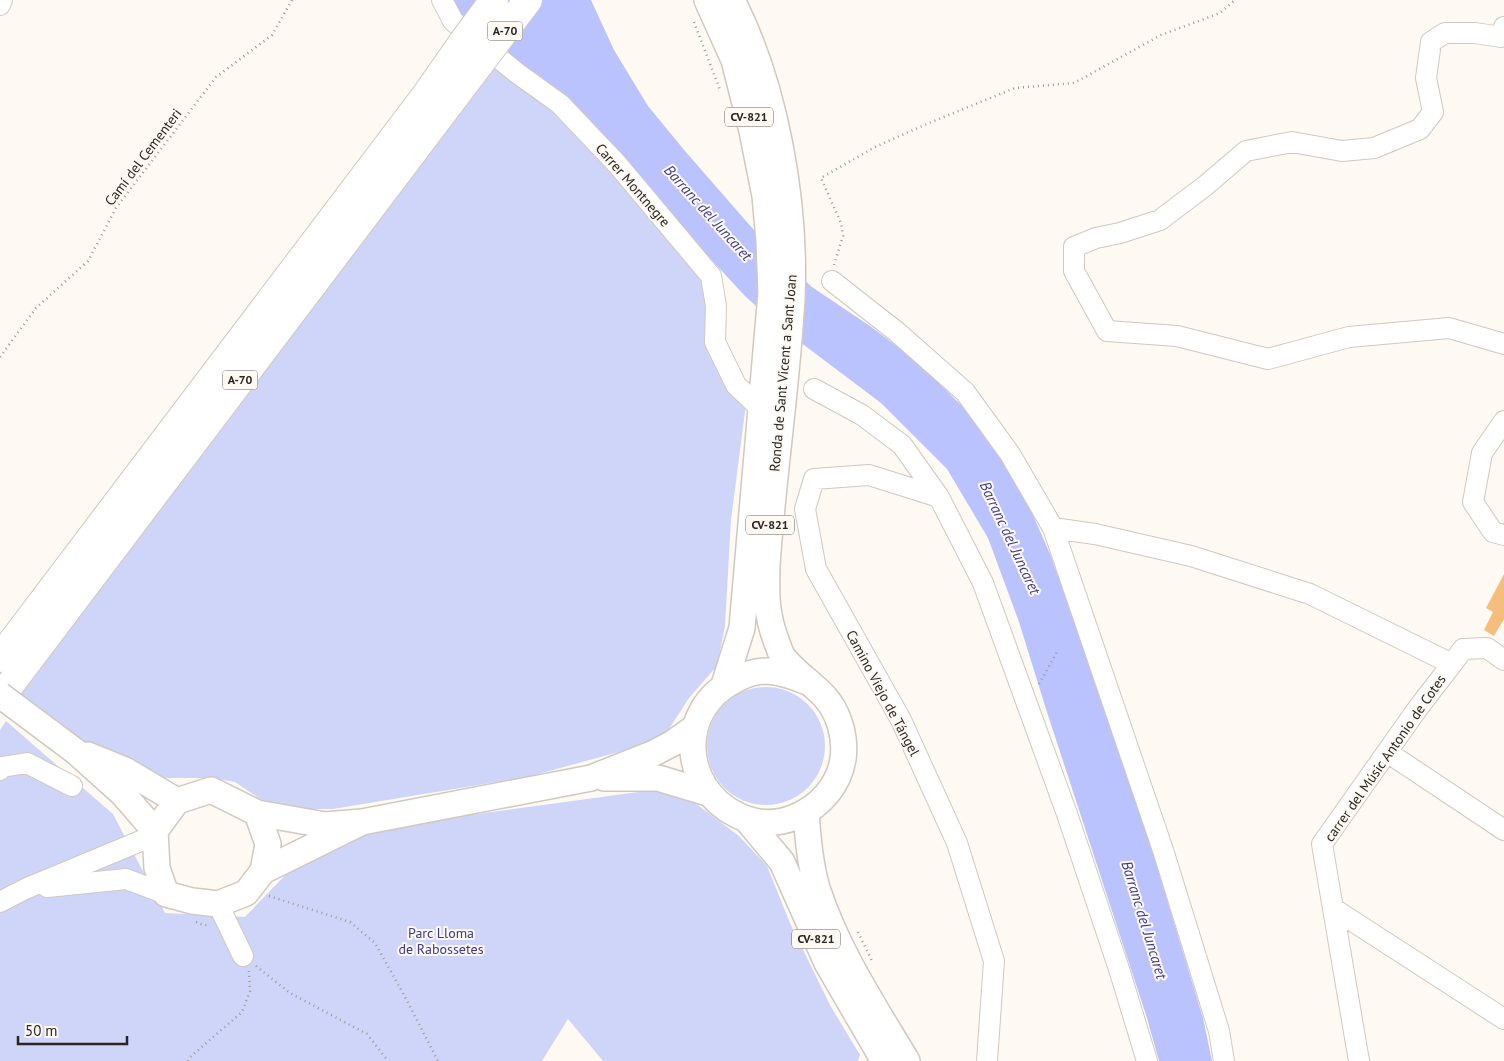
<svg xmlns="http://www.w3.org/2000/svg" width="1504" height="1061" font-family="'PT Sans',sans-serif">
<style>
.green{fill:#cfd5f9}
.water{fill:#bbc3ff}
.building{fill:#f6be7c}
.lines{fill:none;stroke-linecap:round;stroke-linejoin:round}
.minor-casing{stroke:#d1c8bf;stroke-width:22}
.major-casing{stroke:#d1c8bf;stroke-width:28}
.highway-casing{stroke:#d1c8bf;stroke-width:30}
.path{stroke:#9d9994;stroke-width:2.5;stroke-dasharray:1 4;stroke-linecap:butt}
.minor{stroke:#fff;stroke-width:20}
.major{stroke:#fff;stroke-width:25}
.highway{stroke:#fff;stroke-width:28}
.major-bridge-casing{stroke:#d1c8bf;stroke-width:28;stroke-linecap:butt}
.highway-bridge-casing{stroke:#d1c8bf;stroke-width:30;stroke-linecap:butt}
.major-bridge{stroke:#fff;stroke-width:25}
.highway-bridge{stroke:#fff;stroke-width:28}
.labels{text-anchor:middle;stroke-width:4;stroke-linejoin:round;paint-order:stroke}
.shield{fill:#fef9f3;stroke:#696561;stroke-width:1}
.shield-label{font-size:12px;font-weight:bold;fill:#292622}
.street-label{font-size:14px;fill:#292622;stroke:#fef9f3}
.park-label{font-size:14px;fill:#3a398d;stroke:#fef9f3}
.water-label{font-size:15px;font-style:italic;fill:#3c3d91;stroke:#fef9f3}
</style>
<rect width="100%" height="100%" fill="#fef9f3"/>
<!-- green -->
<path class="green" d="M496,63L559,107L711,276L715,342L747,396L731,520L725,626L717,666L689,698L669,729L652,743L527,777L333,809H289L269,805L235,782L211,778H166L128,763L81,741L13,696Z
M707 746a59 59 0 1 1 118 0a59 59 0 1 1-118 0Z
M6,721L113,814L165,913L245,917L292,868L362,834L448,818L660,789L691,800L739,836L767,866L790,923L830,1005L860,1055L858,1061H603L568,1019L542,1061H0V730Z"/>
<!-- water -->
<path class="water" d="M451,0H591L614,50L648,106L685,151L746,221L772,250L812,287L870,326L918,362L968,412L1022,490L1050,554L1124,758L1203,1018L1212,1061H1159L1147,1018L1046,709L1019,622L988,538L947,469L881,403L776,324L745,296L564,101L513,57L463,18Z"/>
<!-- building -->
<path class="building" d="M1504,574V619L1494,636L1484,630L1493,612L1486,608Z"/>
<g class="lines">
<defs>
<path id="minor" d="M442,0L453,21L517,73L560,104L617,164L711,276L716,306L715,342L736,385L761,409
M0,5L2,0
M1504,27L1501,37L1475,33H1445L1431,42L1426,78L1433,112L1420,129L1374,148L1342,151L1292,142L1246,151L1205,186L1160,220L1120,233L1096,238L1074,247V271L1107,331L1177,336L1268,359L1349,337L1449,328L1504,344
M832,281L897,332L965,392L1010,454L1053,528L1163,850L1219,1031L1224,1061
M814,389L862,415L902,445L939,497L983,583L1067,814L1119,969L1147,1061
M1504,421L1482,453L1473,502L1493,532L1504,535
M939,497L869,475L814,479L805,509L816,569L901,720L957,843L994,961L987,1061
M1053,528L1095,534L1191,556L1310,594L1452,664L1463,649L1487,648L1504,660
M1387,752L1504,830
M0,770L2,767L27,763L72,786
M47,887L126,879L166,894
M0,902L25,889L155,835
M218,904L243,956
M1334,909L1504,1019
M1359,1061L1322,844L1418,708L1452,664"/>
<path id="major" d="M707,0L734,60L752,131L765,196L769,240L771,293L742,628L724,685
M732,0C776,86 796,202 792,298C787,387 773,476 767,565C766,596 766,614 777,643C779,647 780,653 783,657C794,672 811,682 824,696C839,712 846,737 843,759C839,785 820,807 795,817C776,825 755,824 737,815C680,787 677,709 735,680C744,675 756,671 767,671C782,672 793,676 807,682
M75,751L123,794L155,831
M88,755L125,770L177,801
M604,778H658L708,793
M257,813L268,844L263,871
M806,813C808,838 810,864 817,888C837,950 874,1006 907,1061
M747,820L782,862L827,963L884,1061
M362,822L263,871L246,893L218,904L192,901L166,894L157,868L155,831L177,801L211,790L257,813L325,825L362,822L591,778L654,753L673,743L694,728"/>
<path id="highway" d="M0,658L426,95L463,42
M0,698L481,62"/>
</defs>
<!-- minor casing -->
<use href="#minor" class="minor-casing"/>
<!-- major casing -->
<use href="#major" class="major-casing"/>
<!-- highway casing -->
<use href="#highway" class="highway-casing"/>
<!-- path -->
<path class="path" d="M694,22L720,90
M834,265L843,236L841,223L821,178L875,147L929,123L1015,88L1074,83L1161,35L1220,13L1235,0
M0,357L36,308L88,261L116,208L216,77L272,35L292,0
M1039,684L1057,652
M269,896L350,922L375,943L404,995L438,1061
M196,922L203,925H210
M858,932L872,961
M256,966L290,993L367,1034L388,1061
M188,1061L189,1058L242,1012L250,991L249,971"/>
<!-- minor -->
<use href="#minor" class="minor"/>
<!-- major -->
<use href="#major" class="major"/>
<!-- highway -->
<use href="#highway" class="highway"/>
<defs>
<path id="major-bridge" d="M0,695L75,751"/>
<path id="highway-bridge" d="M463,42L494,0
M481,62L528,0"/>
</defs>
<!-- major-bridge casing -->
<use href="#major-bridge" class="major-bridge-casing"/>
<!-- highway-bridge casing -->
<use href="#highway-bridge" class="highway-bridge-casing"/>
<!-- major-bridge -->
<use href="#major-bridge" class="major-bridge"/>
<!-- highway-bridge -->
<use href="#highway-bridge" class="highway-bridge"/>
</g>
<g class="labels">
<!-- shield labels -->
<g class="shield">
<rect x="487.5" y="21.5" width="35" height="19" rx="4"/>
<rect x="725" y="107.5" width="48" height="19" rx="4"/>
<rect x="222.5" y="370.5" width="35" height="19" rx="4"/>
<rect x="746" y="515.5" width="48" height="19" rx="4"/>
<rect x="792" y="929.5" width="48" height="19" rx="4"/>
</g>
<g class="shield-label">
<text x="505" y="35">A-70</text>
<text x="749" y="121">CV-821</text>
<text x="240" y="384">A-70</text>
<text x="770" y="529">CV-821</text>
<text x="816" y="943">CV-821</text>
</g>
<!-- street labels -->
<g class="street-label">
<text transform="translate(143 157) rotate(-53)" y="5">Camí del Cementeri</text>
<text transform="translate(633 185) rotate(49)" y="5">Carrer Montnegre</text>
<text transform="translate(783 373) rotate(-85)" y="5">Ronda de Sant Vicent a Sant Joan</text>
<text transform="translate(883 693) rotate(62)" y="5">Camino Viejo de Tángel</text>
<text transform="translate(1385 758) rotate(-55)" y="5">carrer del Músic Antonio de Cotes</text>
</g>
<!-- park labels -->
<g class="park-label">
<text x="441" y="938">Parc Lloma<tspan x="441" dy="16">de Rabossetes</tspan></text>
</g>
<!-- water labels -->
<g class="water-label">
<text transform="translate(708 213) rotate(48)" y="5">Barranc del Juncaret</text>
<text transform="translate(1010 538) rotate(65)" y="5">Barranc del Juncaret</text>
<text transform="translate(1144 920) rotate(73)" y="5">Barranc del Juncaret</text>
</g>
</g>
<!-- scale -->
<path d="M18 1036v8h109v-8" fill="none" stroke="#292622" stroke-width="2.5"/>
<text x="25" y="1036" font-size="15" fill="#292622" stroke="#fef9f3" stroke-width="4" paint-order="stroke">50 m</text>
</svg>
